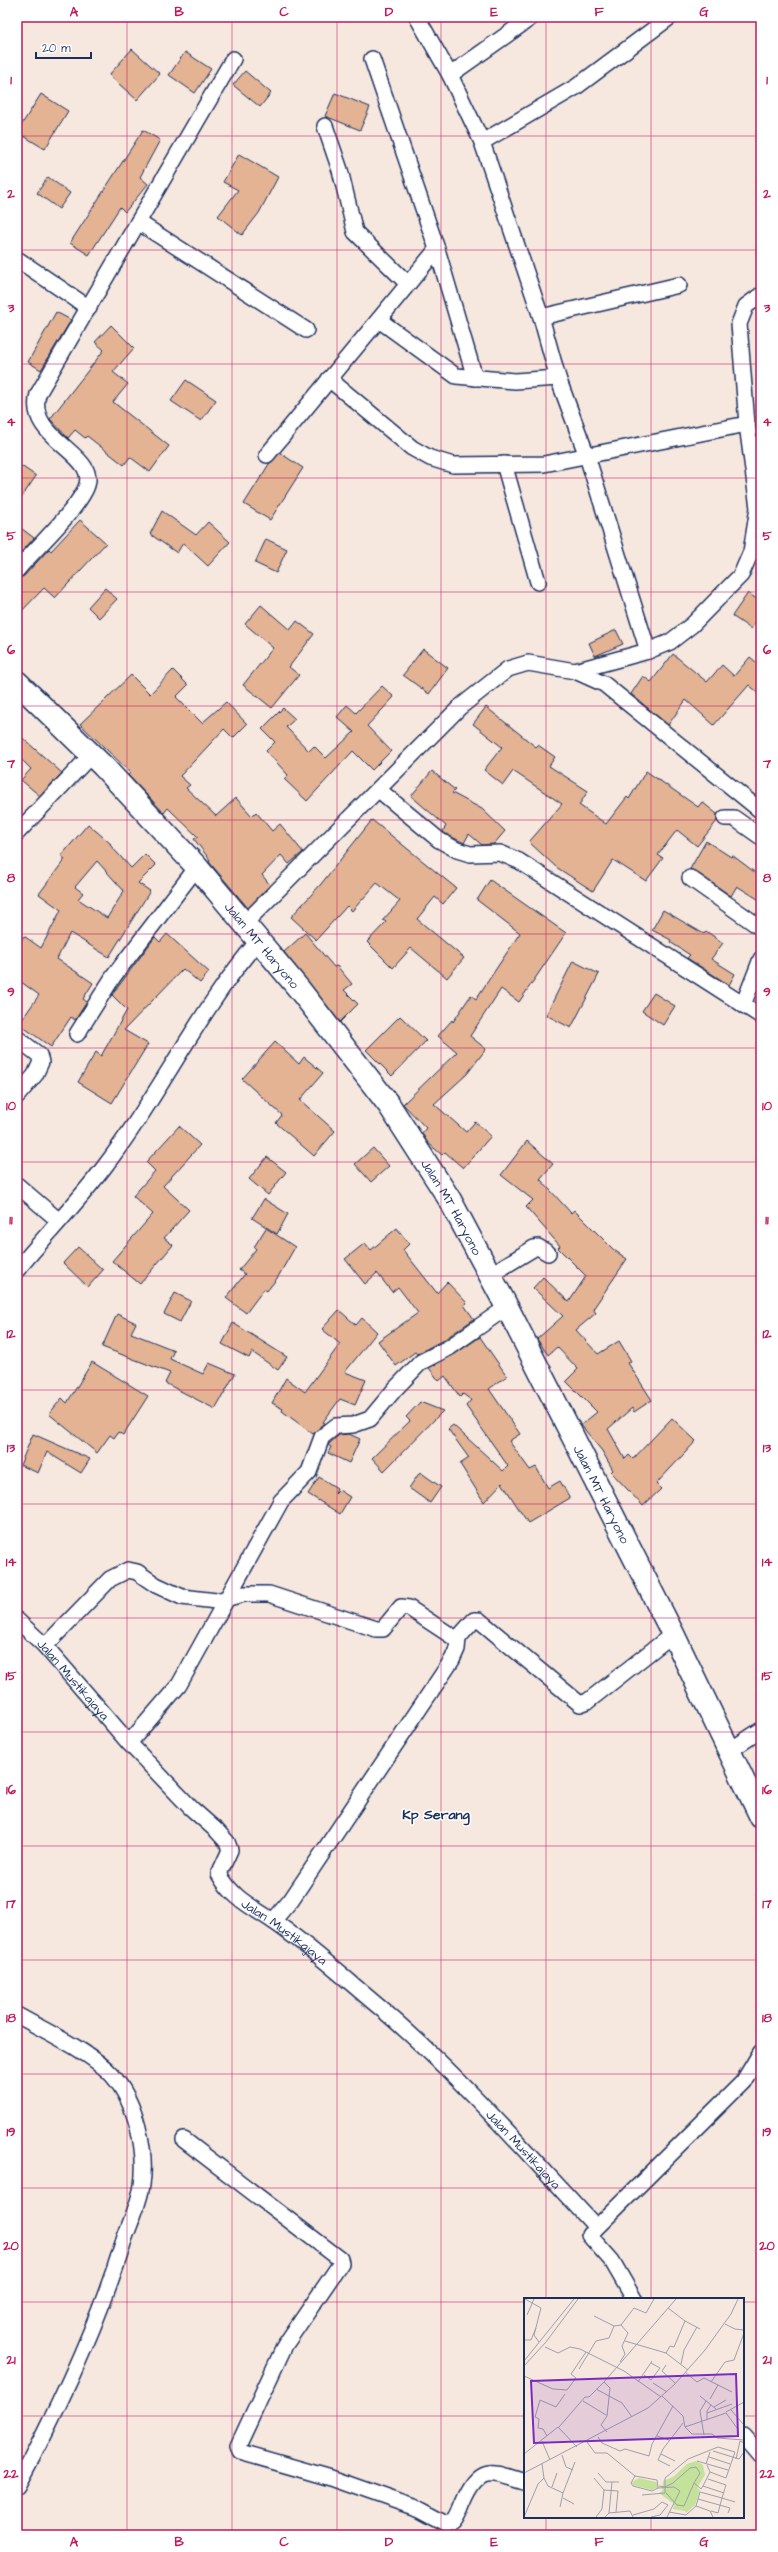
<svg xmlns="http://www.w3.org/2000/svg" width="778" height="2552" font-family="'Architects Daughter',sans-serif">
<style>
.building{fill:#e3b394;stroke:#1b2f5e;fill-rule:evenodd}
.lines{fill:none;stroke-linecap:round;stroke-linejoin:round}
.street-casing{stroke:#1b2f5e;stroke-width:18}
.secondary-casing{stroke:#1b2f5e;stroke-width:25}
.street{stroke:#fff;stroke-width:15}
.secondary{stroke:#fff;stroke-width:22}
.grid{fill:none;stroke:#c2185b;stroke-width:1;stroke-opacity:0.55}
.labels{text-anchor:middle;stroke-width:3;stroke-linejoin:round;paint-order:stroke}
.street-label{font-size:13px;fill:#1b2f5e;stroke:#fff}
.neighbourhood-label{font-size:14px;font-weight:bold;fill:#1b2f5e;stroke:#fff}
.inset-road{fill:none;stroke:#9f9eab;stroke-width:1}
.view{fill:#7b2cbf;fill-opacity:0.15;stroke:#7b2cbf;stroke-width:2}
.inset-edge{fill:none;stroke:#1b2f5e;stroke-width:2}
.neatline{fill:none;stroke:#c2185b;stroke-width:1.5}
.grid-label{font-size:13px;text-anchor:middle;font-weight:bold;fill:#c2185b}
</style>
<rect width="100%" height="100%" fill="#f7e8df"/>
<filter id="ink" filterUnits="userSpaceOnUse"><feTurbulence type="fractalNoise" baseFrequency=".025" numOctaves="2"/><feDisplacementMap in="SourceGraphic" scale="8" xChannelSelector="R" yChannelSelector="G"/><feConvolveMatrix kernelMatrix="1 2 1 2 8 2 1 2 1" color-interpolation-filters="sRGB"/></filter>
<g filter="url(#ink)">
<!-- building -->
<path class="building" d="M132,49L160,74L137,100L109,75Z
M185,52L211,69L195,93L169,75Z
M245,71L271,93L260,107L233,85Z
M335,93L370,107L360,130L325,116Z
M41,94L68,111L45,149L17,132Z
M143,130L160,140L140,177L148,184L125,212L120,207L89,255L70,243Z
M239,154L278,177L259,213L242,235L218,216L238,190L223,182Z
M48,177L70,193L59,209L37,193Z
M56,312L71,320L41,370L28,362Z
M111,325L134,348L113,372L128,384L113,402L169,446L150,472L130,457L124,465L87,436L85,438L75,430L68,438L50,419L104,350L95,342Z
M186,380L216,400L201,421L171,401Z
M280,453L303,468L270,520L244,504L269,464Z
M17,463L36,476L17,504Z
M162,511L196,535L208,522L230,542L208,566L183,543L177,553L150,534Z
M80,520L106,543L55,598L44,588L17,616V579L24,576L49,549L51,551Z
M17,525L34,538L17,557Z
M266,539L287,549L276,573L255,563Z
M105,588L117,599L99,618L88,607Z
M748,593L761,602V614L751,629L732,616Z
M261,605L290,630L297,621L314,634L289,667L299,675L272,708L243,685L273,648L245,624Z
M616,630L623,644L595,656L589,643Z
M423,649L448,668L429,694L403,675Z
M673,654L707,682L722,665L734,676L750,657L761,666V695L749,685L714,725L686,700L668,725L631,694L643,676L651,682Z
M173,670L188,685L176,697L202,723L226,702L247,724L233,738L224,729L180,776L190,785L186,788L216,816L236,798L252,816L256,812L272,831L280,824L303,852L289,864L281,855L262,875L270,885L248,908L209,862L210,860L194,839L198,837L168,808L164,813L128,775L131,773L80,724L131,675L150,694Z
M382,686L394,697L367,726L391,751L372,770L353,751L307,801L284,779L288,775L266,751L275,742L262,729L283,708L295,719L286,727L309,751L314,746L326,758L354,732L337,717L347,705L356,713Z
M486,707L536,747L538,745L555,757L549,766L588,791L579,805L606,824L627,797L629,799L646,771L698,807L702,802L717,814V821L697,846L677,830L658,855L663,858L646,881L613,860L593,891L556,867L529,842L562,804L513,771L503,785L484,770L502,747L473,724Z
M17,733L62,773L40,796L21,780L31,769L17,755Z
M432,771L455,790L452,793L482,809L505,831L494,844L482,845L469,834L464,843L444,833L443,831L446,826L411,796Z
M372,820L456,888L443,904L435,897L417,919L464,958L447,978L411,948L393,968L367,942L386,922L383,920L400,901L377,883L352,911L347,906L316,940L291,917L321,884Z
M88,824L111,844L110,845L131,868L145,854L156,865L138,883L150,891L109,957L70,933L57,959L93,983L83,999L87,1002L75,1020L71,1017L51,1047L19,1024L39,995L17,979V946L24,936L41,948L61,910L39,894L65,859L61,856ZM97,861L124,891L107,918L78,899L83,893L75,887Z
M706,841L731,857L732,855L761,877V901L737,886L731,896L695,871L690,869Z
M490,880L566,933L519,1002L501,989L470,1036L486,1049L467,1074L434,1104L466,1132L475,1122L491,1136L463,1168L445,1152L442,1155L427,1142L422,1133L426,1128L403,1104L457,1052L438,1036L452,1020L453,1022L471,995L476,999L520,933L477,900Z
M663,910L704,934L706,931L723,943L711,959L735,974L729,985L687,958L690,955L670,942L671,940L652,930Z
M305,933L334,967L337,966L352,984L344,990L358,1004L340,1022L284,952Z
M167,934L209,972L200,983L183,969L124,1030L148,1044L112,1103L78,1082L96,1052L101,1056L127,1010L112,995L155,937L160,942Z
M573,961L599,974L571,1028L546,1015Z
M654,993L675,1006L663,1025L642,1011Z
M400,1016L426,1041L392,1076L366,1050Z
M275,1042L299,1064L304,1057L323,1073L300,1100L335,1131L314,1156L276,1123L282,1115L242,1079Z
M179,1126L200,1145L163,1186L189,1210L164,1238L173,1245L140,1284L112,1261L153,1214L133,1196L155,1171L146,1162Z
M527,1141L553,1164L540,1179L571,1213L574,1210L614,1250L627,1259L593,1309L596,1313L576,1330L598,1354L619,1341L631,1361L628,1363L652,1400L634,1412L632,1408L608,1429L625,1459L629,1455L633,1459L672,1418L696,1441L656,1484L661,1489L643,1506L611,1472L613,1470L602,1451L581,1425L597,1412L566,1381L578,1369L557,1347L548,1355L537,1339L563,1316L533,1288L543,1277L569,1302L586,1276L558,1248L560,1246L526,1207L533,1200L501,1175Z
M373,1148L389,1166L371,1182L355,1164Z
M267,1157L286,1172L268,1195L249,1179Z
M264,1199L288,1214L277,1234L252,1218Z
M266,1228L295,1247L278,1277L267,1291L264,1289L246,1313L226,1298L245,1274L239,1270L256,1249L254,1247Z
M397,1228L409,1244L403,1250L437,1293L447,1282L467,1303L464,1305L474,1319L445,1339L417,1354L415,1352L396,1366L378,1341L418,1313L398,1287L392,1292L377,1273L365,1284L345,1259L365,1243L371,1250Z
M78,1247L103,1270L88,1287L63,1263Z
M175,1293L191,1301L180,1322L164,1314Z
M339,1310L356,1325L362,1318L377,1332L345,1372L366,1380L355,1405L340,1399L323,1422L325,1423L313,1434L282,1411L283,1409L272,1403L286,1378L305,1392L340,1344L322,1329Z
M117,1314L136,1323L131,1333L174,1350L170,1359L203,1374L209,1363L235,1374L215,1409L165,1383L170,1373L102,1347Z
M233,1323L287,1357L278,1370L252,1352L249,1358L222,1344Z
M480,1337L507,1376L489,1389L520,1434L509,1441L530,1470L536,1467L548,1488L560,1481L570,1498L528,1523L502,1483L484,1502L460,1464L469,1458L448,1429L453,1425L503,1471L508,1466L466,1406L471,1400L463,1394L460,1397L445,1376L439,1381L429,1368L455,1354Z
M92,1362L148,1396L123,1435L118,1432L114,1438L110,1435L97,1453L49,1414L62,1398L67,1403Z
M420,1402L443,1411L384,1471L372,1458L410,1421L406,1417Z
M33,1434L90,1459L81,1473L47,1452L38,1473L20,1465Z
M349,1434L360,1439L349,1463L328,1453L331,1447L328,1445L330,1443L339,1435Z
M420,1472L441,1487L430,1503L409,1488Z
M319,1477L337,1488L335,1494L339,1490L350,1497L340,1514L308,1494Z"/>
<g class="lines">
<defs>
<g id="street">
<path d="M417,17L450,75L482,142"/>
<path d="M372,59L437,249L475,378"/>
<path d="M450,75L532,17"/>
<path d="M325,126L340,170L355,232L408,284"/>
<path d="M138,222L306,330"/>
<path d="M17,259L89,308"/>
<path d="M541,317L679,285"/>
<path d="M379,320L456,376L515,381L558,378"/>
<path d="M329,379L412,448L430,458L453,465L544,464L747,424"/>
<path d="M267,455L437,249"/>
<path d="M504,464L538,582"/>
<path d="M17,570C36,548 72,515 85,490C104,454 25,441 38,394L233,59"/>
<path d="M648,651L587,456L558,378L541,317L482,142L576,87L670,17"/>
<path d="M575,671L604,684L761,811"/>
<path d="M379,790L439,840L457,850L470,854L500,853L519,861L761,1016"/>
<path d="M725,818H734L761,837"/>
<path d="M17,833L91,755"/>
<path d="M690,878L761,928"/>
<path d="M244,924L460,707L508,669L528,663L575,671L648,651L670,642L692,625L741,575L751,552L758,508L747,424L739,324L746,306L761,295"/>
<path d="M743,1005L761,959"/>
<path d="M77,1034L113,977L197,867"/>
<path d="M17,1038L39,1055L41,1062L35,1075L17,1096"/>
<path d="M17,1185L58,1220"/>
<path d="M17,1270C46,1235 78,1202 105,1166C161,1093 199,1010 258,941"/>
<path d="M490,1275L534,1248L538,1247L548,1253"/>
<path id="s1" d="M17,1620L45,1646L129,1743L191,1808L217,1831L227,1842L230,1850L219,1874C233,1899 251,1906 273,1921C310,1946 349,1982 384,2011C460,2076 527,2153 596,2227"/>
<path d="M45,1646L110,1579L128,1570L137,1572L156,1585L182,1597L216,1601L244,1594H269L376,1629H383L401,1607L409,1608L453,1637L458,1638L474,1620H479L580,1704L588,1701L673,1634"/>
<path d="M129,1743L179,1685L281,1501L309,1472L322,1437L336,1426L353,1425L370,1419L395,1389L421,1362L450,1347L507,1307"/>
<path d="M729,1751L761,1730"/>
<path d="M273,1921L291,1900L452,1660L457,1649L458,1638"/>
<path d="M17,2015C45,2031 91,2052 112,2075C136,2102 147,2150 142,2185C139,2204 130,2223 124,2240C98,2325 59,2408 17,2486"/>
<path d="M184,2140L340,2259L341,2263L285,2345L238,2446L240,2452L331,2478L419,2509L445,2523H453C459,2516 460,2509 464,2501C480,2464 492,2472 525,2482"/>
<path d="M634,2299L612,2261L589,2235L743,2082L761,2052"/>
<path d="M743,2436L761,2457"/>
</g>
<g id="secondary">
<path id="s2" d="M17,682L103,766L197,867L299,989L389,1105L450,1200L507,1307L673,1634L761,1817"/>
</g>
</defs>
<!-- street casing -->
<use href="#street" class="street-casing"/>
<!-- secondary casing -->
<use href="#secondary" class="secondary-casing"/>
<!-- street -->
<use href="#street" class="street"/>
<!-- secondary -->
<use href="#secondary" class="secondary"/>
</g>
</g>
<!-- grid -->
<path class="grid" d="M127,17V2535M232,17V2535M337,17V2535M441,17V2535M546,17V2299M651,17V2299M17,136H761M17,250H761M17,364H761M17,478H761M17,592H761M17,706H761M17,820H761M17,934H761M17,1048H761M17,1162H761M17,1276H761M17,1390H761M17,1504H761M17,1618H761M17,1732H761M17,1846H761M17,1960H761M17,2074H761M17,2188H761M17,2302H525M743,2302H761M17,2416H525M743,2416H761M546,2517V2535M651,2517V2535"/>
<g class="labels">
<!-- street labels -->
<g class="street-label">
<text dy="5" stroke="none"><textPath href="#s2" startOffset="360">Jalan MT Haryono</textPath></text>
<text dy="5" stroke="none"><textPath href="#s2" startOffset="684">Jalan MT Haryono</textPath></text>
<text dy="5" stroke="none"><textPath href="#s2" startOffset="1008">Jalan MT Haryono</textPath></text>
<text dy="5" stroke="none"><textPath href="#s1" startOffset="82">Jalan Mustikajaya</textPath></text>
<text dy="5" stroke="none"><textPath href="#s1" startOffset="429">Jalan Mustikajaya</textPath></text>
<text dy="5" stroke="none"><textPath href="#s1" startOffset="753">Jalan Mustikajaya</textPath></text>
</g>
<!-- neighbourhood labels -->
<g class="neighbourhood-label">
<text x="436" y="1819">Kp Serang</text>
</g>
</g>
<!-- overview -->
<g transform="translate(524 2298)">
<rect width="220" height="220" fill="#f7e8df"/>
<path d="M172,163L179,167L181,177L173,190L176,192L171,207L162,215L161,213L149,211L150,206L135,195L138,193L139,183L149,179L163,166ZM115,180L132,184L134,189L128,192L109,187L108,184Z" fill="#c4e29a"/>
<path class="inset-road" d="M1,1L17,10L10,37L15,44M144,10L161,23L176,31M3,17L10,1M70,18L90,28L97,27L104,35L98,48L101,56L96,64M201,26L211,31L220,32M97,27L110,10L122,15L130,1M0,42H7L12,30M101,43L142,55L164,72M21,49L34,55L46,49L56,51L100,73L137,99M142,55L146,48L150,49L161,23M0,63L50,1M157,66L160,52L173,29M142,67L138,73L151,85M0,68L22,44L54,1M55,71L72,43L85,40L90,28M161,74L173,84L180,80L208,94M120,77L127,82L136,70L127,65M0,78L29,91L43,92L52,80L47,76L62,54M80,84L86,90L83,118L77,127L83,134M114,84L128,63M187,84L201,64L210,62L220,35M129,85L143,94M72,91L98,105L108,119M138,98L159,118L161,129L168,136H188L193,140L220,142M176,98L192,111M186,101L194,87M59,103L82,117M190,109L202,102M207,112L220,127M202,114L220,104M183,115L208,106M183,121V113L187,107M35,129L61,99H65L80,84L152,1M161,129L202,115L213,130M180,137L176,113L182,103M23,138L19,131L14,130L15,121L11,119L16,102L32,109L41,96M133,138L145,142M74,139L78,145L96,153L101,151L125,158L128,146L149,108M18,143L26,162M63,144L71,155H83L111,178L133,182L134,190L128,193L109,188L107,185L111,178M189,153L215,161L220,154M0,156L34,129L53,149M137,156L151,163M38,157L42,169L49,172M185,159L206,166M212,161L216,143L220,145M173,163L204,172M182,166L186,154M146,168L134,162L139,151L159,125M172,169L176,175L170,185L177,191L179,188M186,174L179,188L200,195M0,175L124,110L151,86L181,52L207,16L214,1M74,175L82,184H95M20,180L24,188L39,195L36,209M70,180L80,192L78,211L72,219M135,188L141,189L149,185L166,170L172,169M28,189L33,175M134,190L150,189L156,193L143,219M80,192L94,193L92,214M176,194L198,200L202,187L184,181M39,195L51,164M142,195L153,207L160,208L170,185M118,197L141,195V180L164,161L194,149L211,154L202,180L186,174L183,167M39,200L50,206M174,201L206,210L204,215M172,208L176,194M187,213L194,215L198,200L211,204M145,214L162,217L172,208L186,213L189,219M85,215L106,213L109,219M109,217L130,211L138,204L144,207L136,217L127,219M0,219L14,186L20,180L18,166M81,219L85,215L88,184"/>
<path class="view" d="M212,76L214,138L10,145L7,83Z"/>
<rect width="220" height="220" class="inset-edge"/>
</g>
<!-- margin -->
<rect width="778" height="2552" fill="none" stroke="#fff" stroke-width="44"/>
<!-- scale -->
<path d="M36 52v6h55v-6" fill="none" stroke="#1b2f5e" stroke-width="2"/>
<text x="42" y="52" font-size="12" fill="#1b2f5e" stroke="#ffffff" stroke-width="3" paint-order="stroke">20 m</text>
<rect x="22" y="22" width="734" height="2508" class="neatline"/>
<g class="grid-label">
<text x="74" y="16">A</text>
<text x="179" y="16">B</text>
<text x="284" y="16">C</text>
<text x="389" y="16">D</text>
<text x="494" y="16">E</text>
<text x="599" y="16">F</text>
<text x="704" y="16">G</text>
<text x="11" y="84">1</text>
<text x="767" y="84">1</text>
<text x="11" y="198">2</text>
<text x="767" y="198">2</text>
<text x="11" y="312">3</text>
<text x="767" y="312">3</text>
<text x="11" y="426">4</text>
<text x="767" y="426">4</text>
<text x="11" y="540">5</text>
<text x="767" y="540">5</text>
<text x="11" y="654">6</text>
<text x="767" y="654">6</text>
<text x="11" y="768">7</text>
<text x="767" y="768">7</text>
<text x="11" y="882">8</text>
<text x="767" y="882">8</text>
<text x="11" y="996">9</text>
<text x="767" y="996">9</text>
<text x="11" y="1110">10</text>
<text x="767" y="1110">10</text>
<text x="11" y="1224">11</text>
<text x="767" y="1224">11</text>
<text x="11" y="1338">12</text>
<text x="767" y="1338">12</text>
<text x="11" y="1452">13</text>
<text x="767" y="1452">13</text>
<text x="11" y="1566">14</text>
<text x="767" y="1566">14</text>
<text x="11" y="1680">15</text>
<text x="767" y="1680">15</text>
<text x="11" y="1794">16</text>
<text x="767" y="1794">16</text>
<text x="11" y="1908">17</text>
<text x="767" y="1908">17</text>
<text x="11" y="2022">18</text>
<text x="767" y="2022">18</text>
<text x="11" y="2136">19</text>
<text x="767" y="2136">19</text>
<text x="11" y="2250">20</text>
<text x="767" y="2250">20</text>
<text x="11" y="2364">21</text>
<text x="767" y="2364">21</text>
<text x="11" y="2478">22</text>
<text x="767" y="2478">22</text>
<text x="74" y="2546">A</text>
<text x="179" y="2546">B</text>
<text x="284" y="2546">C</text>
<text x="389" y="2546">D</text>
<text x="494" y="2546">E</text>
<text x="599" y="2546">F</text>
<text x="704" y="2546">G</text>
</g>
</svg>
